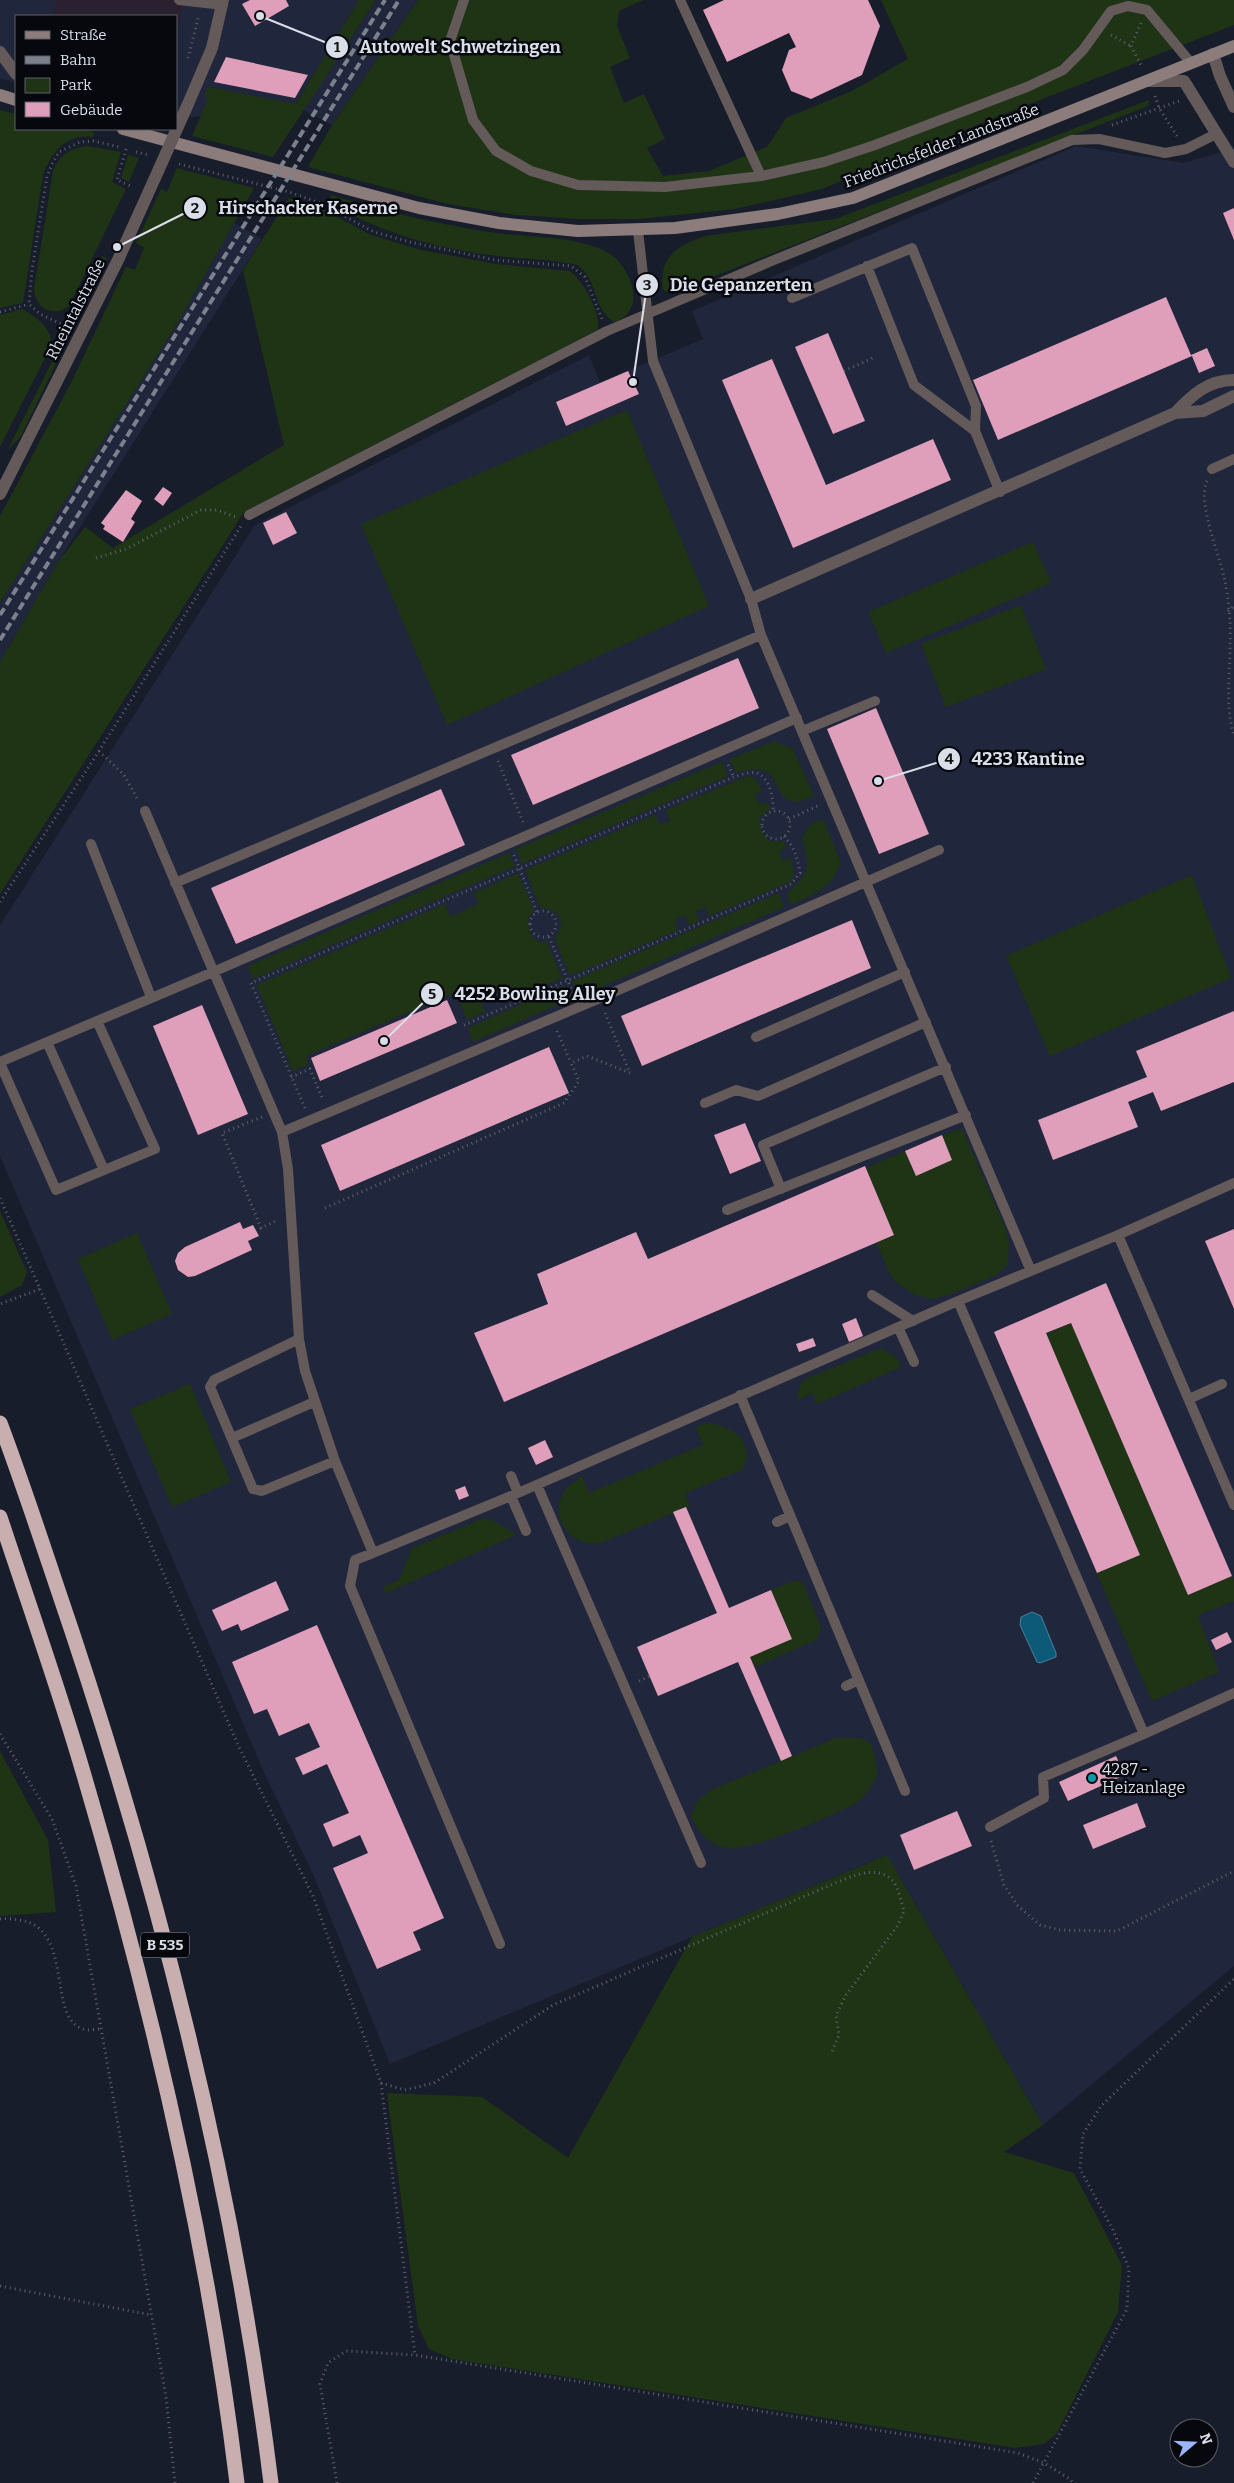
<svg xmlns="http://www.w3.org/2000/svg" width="1234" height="2483" font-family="Bitter,serif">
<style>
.built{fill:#20263b}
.industrial{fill:#2b202f}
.green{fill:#1f3414}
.water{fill:#0d5978;stroke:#4a819a}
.building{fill:#df9fba}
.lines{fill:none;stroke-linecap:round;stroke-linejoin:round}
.path{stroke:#5d616f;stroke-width:3;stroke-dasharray:1 4;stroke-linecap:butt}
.lane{stroke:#645a5a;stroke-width:10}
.street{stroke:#645a5a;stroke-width:12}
.secondary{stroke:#8c7c7c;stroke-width:12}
.highway{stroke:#c8aeae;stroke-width:15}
.rail{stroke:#7c818d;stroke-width:4;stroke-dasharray:8 4;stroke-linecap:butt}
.street-bridge{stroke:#645a5a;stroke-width:12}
.culture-dot{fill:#0f9aa8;stroke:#06080e;stroke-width:2}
.labels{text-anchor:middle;stroke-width:5;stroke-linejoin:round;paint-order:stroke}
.shield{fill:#06080e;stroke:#9a9ea7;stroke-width:1}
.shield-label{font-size:15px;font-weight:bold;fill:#dadee8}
.street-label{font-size:16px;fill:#dadee8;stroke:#06080e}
.poi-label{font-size:16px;fill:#dadee8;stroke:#06080e;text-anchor:start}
.leader{fill:none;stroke:#dadee8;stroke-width:2}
.callout-dot{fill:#dadee8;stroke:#06080e;stroke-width:2}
.mark-label{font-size:15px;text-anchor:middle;font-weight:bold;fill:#111}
.callout-label{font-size:18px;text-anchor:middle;font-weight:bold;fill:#dadee8;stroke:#06080e;stroke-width:5;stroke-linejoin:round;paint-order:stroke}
</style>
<rect width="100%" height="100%" fill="#181d2c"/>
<!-- built -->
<path class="built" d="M0,0H360L296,104L176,119V16H16V83L0,78Z
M376,0H418L332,125L303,110Z
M1076,146L1184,163L1234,148V1966L1043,2125L887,1855L390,2064L313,1874L266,1777L0,1156V925L255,525L589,355L600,382L703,339L692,311Z
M234,223L262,239L58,562L0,662V603L177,324Z"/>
<!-- industrial -->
<path class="industrial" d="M57,0H183L176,34V16H53Z"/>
<!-- green -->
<path class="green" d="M359,0H376L273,157L192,136L208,99L204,95L208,87L296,104Z
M418,0H643L619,11L617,26L630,58L610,67L624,103L644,94L665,139L647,148L663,176L709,171L767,147L786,118L852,91L908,59L881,0H1234V25L1006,113L822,189L735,209L638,219H579L516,215L448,204L308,167L332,125Z
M1149,100L1148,106L674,292H667L663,289C659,256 677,246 705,236L835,219Z
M0,110L16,114V129H80L94,132L93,137C66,133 51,153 43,175L23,303L0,308Z
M87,146L121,152L112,182L126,189L69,306C53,318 35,308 34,289L53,171C60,155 70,148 87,146Z
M128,155L139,158L129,182L121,178Z
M177,168L254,188L177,324L0,603V516L71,383L126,267L135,270L144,248L136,243L161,189L167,192Z
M331,195C383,211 436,224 489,232C527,238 570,235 605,251C621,258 636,284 633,301C632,311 624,319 614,322C593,310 598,278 577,265C550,259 523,259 497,256C438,249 381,233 330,203Z
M289,198L322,209L371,235L421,250L496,264L569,271C581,276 604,318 597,330L244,512L0,894V662L58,562L85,527L113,548L284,445L243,270Z
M102,256L107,258L21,436L7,451L65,336Z
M22,309C36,317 53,328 51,346L0,447V315Z
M627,410L709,606L447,725L361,524Z
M1033,542L1051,583L886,653L868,612Z
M1021,605L1046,669L946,707L921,644Z
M775,741L793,749L814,796C807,798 799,803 791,801C772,796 782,757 736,773L730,759Z
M722,762L728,776L522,864L516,849Z
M748,776L755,779L763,791L755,794L759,804L767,802L770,809L760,817L761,831L771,842L784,841L786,848L779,851L783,861L791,858L794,874L790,882L709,916L706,907L696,911L699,921L689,925L685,916L675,919L678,930L575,974H569L555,939L562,923C558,912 552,908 540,908L525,870L655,815L660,825L670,821L666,810Z
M823,819L841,863C831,888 814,895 791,905L787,895C791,887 799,884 803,877C812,864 804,850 802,837L810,825Z
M509,853L515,866L253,979L248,967L255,963Z
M518,873L534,911L529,916C528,929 531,944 547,942L562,978L514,999L509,988L480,999L485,1012L467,1020L456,992L306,1056L309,1064L293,1071L257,985L445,904L450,917L478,904L474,893Z
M1192,875L1231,978L1050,1056L1006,956Z
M779,893L784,907L578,997L572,981Z
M565,985L571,999L473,1042L468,1028Z
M962,1129L1005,1227L1009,1242L1008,1264L997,1275L951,1294L933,1299L915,1295L900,1285L890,1275L876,1242L894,1235L866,1168L905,1151L916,1176L952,1160L942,1135Z
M0,1211L27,1272L22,1285L0,1297Z
M137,1233L172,1314L112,1340L78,1259Z
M1071,1323L1188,1595L1232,1576L1234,1582V1601L1198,1615L1219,1672L1152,1701L1097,1573L1140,1554L1046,1334Z
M883,1349L896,1357L901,1367L817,1404L812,1393L796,1401L801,1383L808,1378L876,1350Z
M190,1384L231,1482L172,1507L130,1409Z
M706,1423C731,1424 758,1443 742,1470L685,1493L690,1506L601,1543C571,1548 548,1518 564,1492C569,1485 575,1481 582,1476L589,1493L703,1445L696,1427Z
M484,1518L496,1522L516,1535L386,1593L383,1587L399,1580L412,1548Z
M796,1580L803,1583L821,1627L818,1639L755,1667L750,1657L792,1639L771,1590Z
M836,1738H859L871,1743C875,1757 881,1771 873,1784C869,1790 861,1801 854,1804C832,1816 751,1851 728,1848C710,1846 699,1832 691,1817L697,1802L711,1790Z
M0,1751L48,1840L56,1912L0,1916Z
M887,1855L1043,2125L1004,2152L1074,2173L1122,2265L1118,2312L1057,2433L1044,2444L1015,2448L452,2359L429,2349L418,2326L387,2093L482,2097L568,2158L692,1937Z"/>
<!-- water -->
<path class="water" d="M1032,1612L1041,1616L1056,1653V1657L1040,1663L1037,1662L1020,1625L1021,1617Z"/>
<!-- building -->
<path class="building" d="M250,0H286L289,6L255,26L242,4Z
M724,0H868L880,26L862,75L811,99L791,91L782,70L789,50L796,47L789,33L727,62L703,10Z
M226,57L308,75L295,98L214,82Z
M1234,208V240L1223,213Z
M1166,297L1191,355L1207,348L1215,366L1199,373L1192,356L998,440L973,380Z
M828,333L865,421L833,434L795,347Z
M772,359L826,485L933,439L951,480L793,548L722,380Z
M628,371L639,394L566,426L556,402Z
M163,487L172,493L163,506L154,499Z
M126,490L142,501L131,519L135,522L123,542L103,529L105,526L101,523Z
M286,512L297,533L273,545L263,523Z
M738,658L759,708L533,805L511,755Z
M876,708L929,834L879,854L827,729Z
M441,789L465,845L236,944L211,888Z
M852,920L871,968L642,1066L621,1016Z
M447,1000L457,1023L320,1081L311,1058Z
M202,1005L248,1114L198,1135L153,1026Z
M1234,1011V1082L1161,1111L1153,1092L1128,1102L1138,1127L1053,1160L1038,1120L1147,1077L1136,1051Z
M549,1047L569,1093L340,1191L321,1145Z
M745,1123L761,1161L730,1174L714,1135Z
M942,1135L952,1160L916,1176L905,1151Z
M865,1166L894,1235L504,1402L474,1333L548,1304L537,1274L636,1232L648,1259Z
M240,1222L243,1229L253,1225L259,1236L248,1241L252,1250L195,1276L188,1277L178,1270L175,1261L178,1253L185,1247Z
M1234,1229V1309L1205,1241Z
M1106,1283L1232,1576L1188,1595L1071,1323L1046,1333L1140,1555L1097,1573L994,1332Z
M856,1318L863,1336L849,1342L842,1324Z
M813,1338L816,1346L799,1352L796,1344Z
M545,1440L553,1457L536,1465L528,1448Z
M465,1486L469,1496L459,1500L455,1490Z
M686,1507L729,1608L771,1590L792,1639L750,1657L792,1756L781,1761L738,1662L658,1696L637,1647L717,1613L673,1512Z
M276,1581L289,1610L241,1631L238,1624L222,1631L212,1610Z
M317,1625L444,1918L413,1932L421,1950L377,1969L333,1868L368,1853L360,1835L333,1847L323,1824L349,1813L327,1764L303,1775L295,1758L320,1747L309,1723L279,1736L267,1709L254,1714L232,1662Z
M1227,1632L1232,1642L1216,1650L1211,1640Z
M1116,1756L1125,1775L1068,1801L1059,1782Z
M1137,1803L1146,1827L1093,1849L1083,1825Z
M957,1811L972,1846L914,1870L900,1835Z"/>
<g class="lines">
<!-- path -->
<path class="path" d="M1141,23L1131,46L1142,67
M1111,35L1131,46
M188,58L199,15
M1155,96L1159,108L1177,136
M1112,125L1179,101
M126,149L117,180L133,187
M136,152L149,155
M179,164L289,192L320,203L374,232L410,242L495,260L571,266L585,277L602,319
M0,312L29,304
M65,326L40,314L29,304L32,270L47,176L53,162L59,152L80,142L93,141L120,147
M844,371L875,357
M1207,481C1197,502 1219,554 1224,577C1229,598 1231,624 1230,645C1230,676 1225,706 1234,736
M96,558L126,549L201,510H217L236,517
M1228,611L1234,606
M99,751L124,775L138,800
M498,761L523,822
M728,765L734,777
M762 825a14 14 0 1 1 28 0a14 14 0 1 1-28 0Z
M789,819L818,806
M514,855L537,912
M0,902L99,751L241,526
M530 924a13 13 0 1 1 26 0a13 13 0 1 1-26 0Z
M549,937L574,995
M464,1025L791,884L800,873C798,858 794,847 784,836
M557,1031L571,1063
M291,1077L310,1069L323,1100
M305,1108L251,983L734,777C741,775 750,771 757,773C770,778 774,800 773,811
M262,1117L222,1133L261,1228L278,1220
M0,1198L40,1289L0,1304
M325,1208L564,1103L579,1081L571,1063L587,1056L630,1073L605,1013
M40,1289L238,1745L313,1896L381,2083L415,2355
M639,1681L650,1676
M0,1734L52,1819L76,1886L166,2397L175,2483
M991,1841L1004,1885L1017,1905L1040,1925L1060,1930L1117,1931L1234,1871
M0,1919C6,1918 13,1919 19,1920C75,1927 46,2018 83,2029C88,2031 96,2029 102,2029
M381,2083L405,2090L434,2083L553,2005L826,1887C844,1880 872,1864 890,1878C898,1885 901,1901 904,1911L898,1925L846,1995L836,2015L839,2035L831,2054
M0,2286L151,2315
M337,2483L320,2384L328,2363L346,2351L415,2355L1018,2453L1044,2463L1070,2479L1073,2483
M1033,2483L1127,2309L1129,2269L1113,2230L1080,2169L1083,2134L1101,2106L1234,1979"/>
<!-- lane -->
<path class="lane" d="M179,0L223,5
M464,0L450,41L473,120L496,151L531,171L578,185L665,187L761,176L824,162L875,145L1027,87L1063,70L1083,50L1111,11L1128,6L1147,10L1191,63
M680,0L761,176
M638,231L653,361L751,599L761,635L1031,1271
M867,266L914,385L975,431L1000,492
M792,298L912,248L976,406L975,431
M1212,469L1234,459
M249,515L607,331L774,260L1072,140L1099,139L1165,153L1186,149L1216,134
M802,731L875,701
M145,811L282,1132L288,1169L299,1339L305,1371L335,1461L373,1553L518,1493L958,1301L1144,1734L1234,1693
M91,844L151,997
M175,883L761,635
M756,1037L905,972
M47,1042L104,1170
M0,1062L213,972L797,718
M0,1063L56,1190L155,1149L97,1021
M705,1103L736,1090L758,1096L926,1022
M282,1132L598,999L939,850
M781,1189L763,1145L946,1067
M727,1210L966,1115
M1118,1235L1234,1505
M872,1295L913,1321
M958,1301L1118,1235L1234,1183
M898,1327L914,1362
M299,1339L214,1380L210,1387L253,1489L262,1491L335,1461
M740,1395L905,1791
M1189,1399L1222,1384
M232,1438L314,1402
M511,1476L518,1493
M537,1485L701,1863
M511,1496L526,1531
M777,1522L790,1516
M373,1553L355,1560L350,1586L500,1944
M846,1686L859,1680
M990,1827L1044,1798L1043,1777L1144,1734"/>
<!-- street -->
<path class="street" d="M0,52L16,74
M1213,54L1220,76L1234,107
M1149,81H1184L1234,162
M188,104L212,48L223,0
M1175,413C1192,395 1208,380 1234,380
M0,494L118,260L159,169
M751,599L1175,413L1203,411L1234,396"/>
<!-- secondary -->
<path class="secondary" d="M0,95L16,100
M123,129L419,208L499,223L578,231L675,228L778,214L853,198L1234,46"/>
<!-- highway -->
<path class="highway" d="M0,1423C20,1476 38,1530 56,1584C156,1876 233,2177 271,2483
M0,1517C26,1596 54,1675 78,1755C149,1993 207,2236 237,2483"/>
<!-- rail -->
<path class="rail" d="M0,615L385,0
M0,640L399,0"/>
<!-- street-bridge -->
<path class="street-bridge" d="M159,169L188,104"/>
</g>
<!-- markers -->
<circle class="culture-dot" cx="1092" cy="1778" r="5"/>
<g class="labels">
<!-- shield labels -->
<rect class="shield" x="141" y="1932.5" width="48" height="25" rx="4"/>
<g class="shield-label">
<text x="165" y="1950">B 535</text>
</g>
<!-- street labels -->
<g class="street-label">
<text transform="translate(941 145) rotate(-21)" y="6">Friedrichsfelder Landstraße</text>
<text transform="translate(75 309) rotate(-63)" y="6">Rheintalstraße</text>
</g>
<!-- poi labels -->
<g class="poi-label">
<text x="1102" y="1775">4287 -<tspan x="1102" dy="18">Heizanlage</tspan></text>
</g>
</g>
<!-- callouts -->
<path class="leader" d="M260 16L337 47M117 247L195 208M633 382L647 285M878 781L949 759M384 1041L432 994"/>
<g class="callout-dot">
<circle cx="260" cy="16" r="5"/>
<circle cx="117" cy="247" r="5"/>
<circle cx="633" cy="382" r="5"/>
<circle cx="878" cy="781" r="5"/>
<circle cx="384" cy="1041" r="5"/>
<circle cx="337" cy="47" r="12"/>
<circle cx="195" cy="208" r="12"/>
<circle cx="647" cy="285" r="12"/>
<circle cx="949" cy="759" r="12"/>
<circle cx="432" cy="994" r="12"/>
</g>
<g class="mark-label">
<text x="337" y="52">1</text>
<text x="195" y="213">2</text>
<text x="647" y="290">3</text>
<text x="949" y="764">4</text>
<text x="432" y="999">5</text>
</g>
<g class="callout-label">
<text x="460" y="53">Autowelt Schwetzingen</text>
<text x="308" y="214">Hirschacker Kaserne</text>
<text x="741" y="291">Die Gepanzerten</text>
<text x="1028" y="765">4233 Kantine</text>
<text x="535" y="1000">4252 Bowling Alley</text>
</g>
<!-- legend -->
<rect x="15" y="15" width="162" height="115" fill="#06080e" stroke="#5b5e65"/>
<rect x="25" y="31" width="25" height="8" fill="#8c7c7c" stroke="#5b5e65"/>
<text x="60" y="40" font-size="15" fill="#dadee8">Straße</text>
<rect x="25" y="56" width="25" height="8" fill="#7c818d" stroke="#5b5e65"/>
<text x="60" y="65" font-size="15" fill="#dadee8">Bahn</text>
<rect x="25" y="78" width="25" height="15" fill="#1f3414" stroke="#5b5e65"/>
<text x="60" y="90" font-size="15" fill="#dadee8">Park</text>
<rect x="25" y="102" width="25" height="15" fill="#df9fba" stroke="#5b5e65"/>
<text x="60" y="115" font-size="15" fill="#dadee8">Gebäude</text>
<!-- north arrow -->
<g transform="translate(1194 2443) rotate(71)"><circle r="24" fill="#06080e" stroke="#5b5e65"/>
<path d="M0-4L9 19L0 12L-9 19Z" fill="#9ab5fd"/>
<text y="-8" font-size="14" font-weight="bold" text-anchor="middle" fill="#dadee8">N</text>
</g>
</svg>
